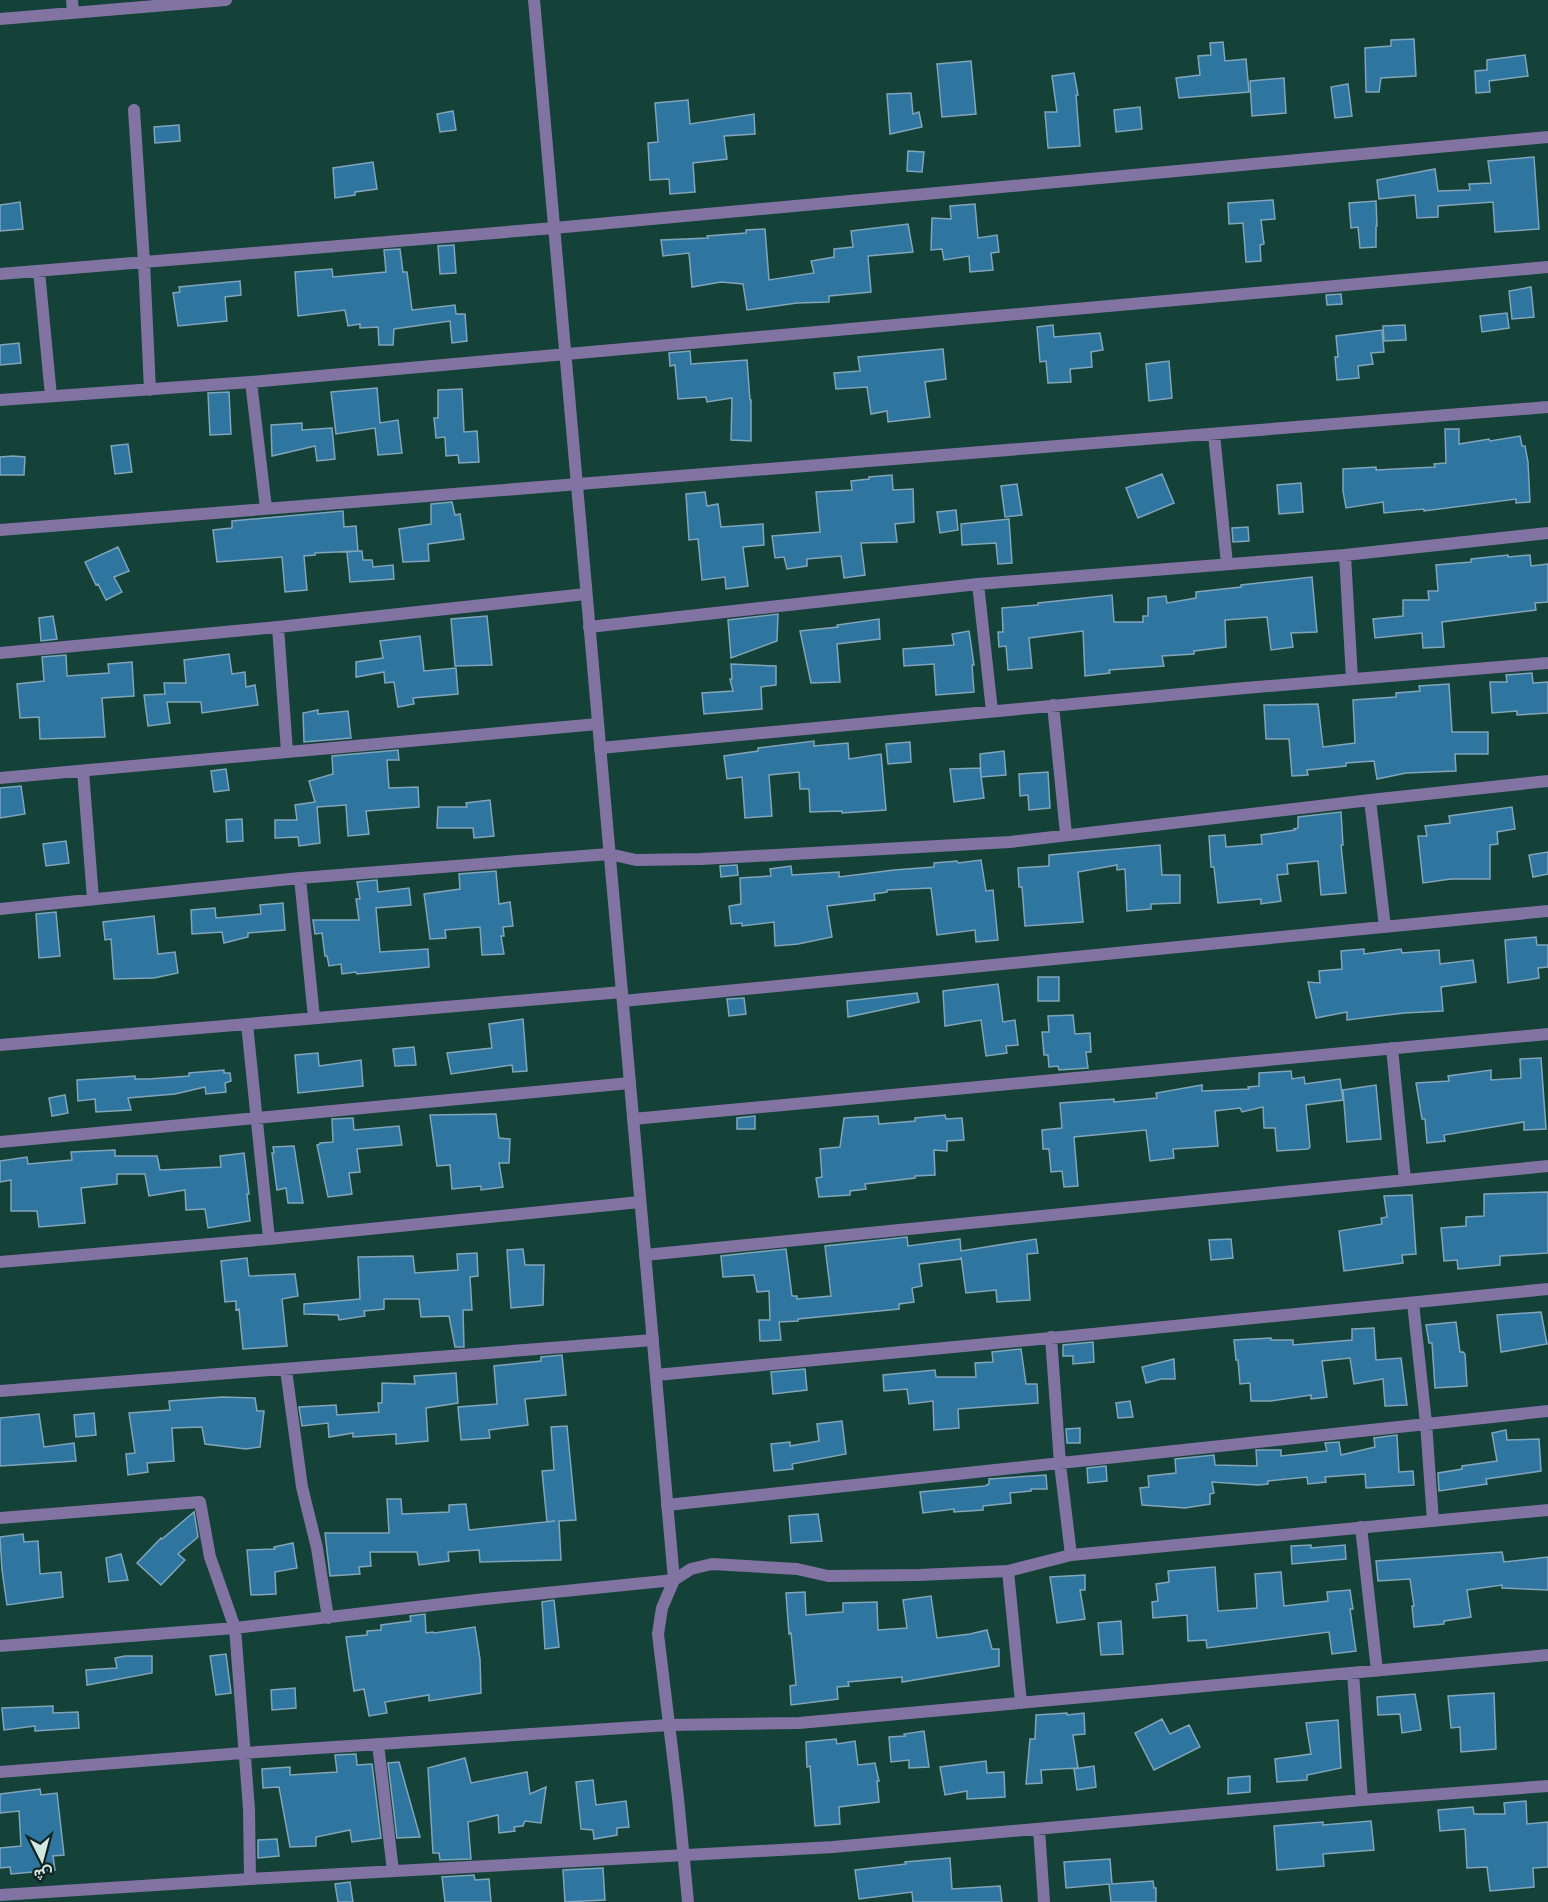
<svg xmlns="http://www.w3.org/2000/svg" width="1548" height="1902" font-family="Inter,Vazirmatn,sans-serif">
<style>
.building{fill:#2e769f;stroke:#81a4bb;stroke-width:1.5}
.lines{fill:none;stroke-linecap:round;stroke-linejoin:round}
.minor{stroke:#8173a2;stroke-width:12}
.tertiary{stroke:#8173a2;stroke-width:12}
</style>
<rect width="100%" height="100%" fill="#144138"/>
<!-- building -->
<path class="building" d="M1414,39L1416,76L1381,78L1379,92H1366L1365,48L1391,46V40Z
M1223,42L1225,61L1246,59L1249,92L1179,98L1176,78L1200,75L1198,56L1211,55L1210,43Z
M1525,55L1528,76L1489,81L1490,92L1476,93L1475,71L1487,70V60Z
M971,61L976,114L942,117L937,64Z
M1074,73L1078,95H1076L1080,146L1048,148L1045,112H1057L1052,76Z
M1284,78L1286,113L1252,116L1250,81Z
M1348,84L1352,116L1335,118L1331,87Z
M911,93L913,114L919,112L922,127L890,134L887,94Z
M688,100L690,124L754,114L755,134L724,136L727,159L693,163L695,192L670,194L669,179L650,180L648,143L658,142L655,103Z
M1140,107L1142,129L1116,132L1114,110Z
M453,111L456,130L440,132L437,114Z
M179,125L180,141L155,143L154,127Z
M908,151L924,152L922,172L907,171Z
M1534,157L1539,229L1495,232L1493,202L1438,206V217L1417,218L1415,195L1379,199L1377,180L1435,169L1438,191L1470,190L1469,184L1491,183L1488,161Z
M373,162L377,189L355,192V195L335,198L333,168Z
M1273,200L1275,219L1261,220L1264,244L1260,245L1261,261L1246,262L1243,223L1229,224L1228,203Z
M1376,201L1377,226H1376V247L1360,248L1358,227L1351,228L1349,203Z
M20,202L23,229L0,231V205Z
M975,204L978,238L997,235L999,252L991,253L993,270L970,272L969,256L944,260L942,249L931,250L932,218L951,219L950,206Z
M908,224L913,252L868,256L871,292L829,296V302L797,303L747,310L743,284L721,282L692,287L689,253L663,256L661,240L708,238L707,236L746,233V230L765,229L769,280L814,273L811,261L834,257V249L853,247L851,231Z
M454,245L456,273L440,274L438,246Z
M400,249L403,272H407L412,310L455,305L456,314H465L467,341L452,343L450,321L394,329L393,345H379L378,327L360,328V324L348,326L345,310L298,316L295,272L332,269L333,277L386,272L384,250Z
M240,281L241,295L225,297L227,321L178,326L173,293L180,292L179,287Z
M1531,287L1534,317L1512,319L1509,291Z
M1341,294L1342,304L1327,305L1326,295Z
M1507,313L1509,328L1482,332L1480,316Z
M1053,325L1054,337L1100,333L1103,350L1091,352L1092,367L1070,369L1071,382L1048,383L1046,361L1040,362L1037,327Z
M1405,325L1406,340L1384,341L1383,326Z
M1382,330L1384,352L1371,353L1373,364L1358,366L1359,378L1337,380L1335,357H1338L1336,336Z
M19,343L21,363L0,365V345Z
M943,349L946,379L925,382L930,417L888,422L887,411L871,414L867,387L836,389L834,373L860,371L858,357Z
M690,351L691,364L747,360L750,400H751V441L731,440L732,398L707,402L706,397L678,399L675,365L670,366L669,353Z
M1169,361L1172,398L1149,401L1146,364Z
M377,388L380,423L398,420L402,453L378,455L375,428L336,434L331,392Z
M462,389L464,432L477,431L479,462L459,463L458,455L446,456L445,437L436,438L434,418H438V390Z
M229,392L231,434L210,435L208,393Z
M302,423V430L332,428L335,459L317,461L315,446L272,456L271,425Z
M1445,429H1459V444L1489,439L1490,441L1520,436L1522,446H1525L1528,462L1530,502L1516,503V499L1424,511V509L1384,513L1383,502L1346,508L1343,491V469L1376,467V470L1435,467L1434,464L1446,463Z
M128,444L132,472L115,474L111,446Z
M13,456L25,457L24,475H0V457Z
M1162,474L1174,503L1138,518L1126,488Z
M892,475L893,490L913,489L914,522L895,524L897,542L861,543L865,575L844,578L841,556L807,559V566L787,569L784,557L775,558L772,536L820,532L816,492L852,490L851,481L869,479V477Z
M1301,483L1303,512L1279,514L1277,485Z
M1017,484L1022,515L1005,517L1001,486Z
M705,492L707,506L718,504L721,527L763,524L764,545L743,547L748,586L726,589L725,577L702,580L698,539L689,540L686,494Z
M452,502L455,515L460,514L464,539L428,544L429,561L403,562L399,529L431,524V504Z
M956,510L958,530L940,533L937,512Z
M343,511L344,527L356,526L358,551H362L363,560H372L373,567L393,565L394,579L350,582L347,552L358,551L315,553V555L304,556L307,590L285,592L282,557L217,562L213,530L232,528V521Z
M1009,519L1012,563L998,564L996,543L962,545L961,524Z
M1248,527L1249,541L1233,542L1232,528Z
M118,547L129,571L114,577L122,592L106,600L98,584L96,585L85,562Z
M1508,555V557L1530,555L1531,566L1548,564V602L1535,603L1536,610L1442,622L1444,647L1423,648L1422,633L1375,638L1373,619L1403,616V600H1429L1428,591H1438L1436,565L1471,562V559Z
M1312,577L1317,632L1291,633L1293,647L1271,650L1267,617L1225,620L1226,647L1194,651V654L1162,656L1164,666L1109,670L1110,673L1085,676L1083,631L1029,638L1032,668L1008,670L1006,646L999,647L998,632H1003L1002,608L1038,605V603L1112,595L1114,622H1143V616H1148V598L1166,596L1167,603L1196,598V592L1241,587V585Z
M778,614L777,641L731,658L728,620Z
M53,616L57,639L41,641L39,618Z
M487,616L492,665L455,666L451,619Z
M879,619L880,639L837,644L840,682L811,683L800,631L838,627L837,625Z
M969,631L974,665H972L974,692L936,695L934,664L904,666L903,649L954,645L952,634Z
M420,636L424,671L456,668L458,694L413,698L414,704L398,707L394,682L385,683L384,672L356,677V662L383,658L380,641Z
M229,654L232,674L245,672L246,687L255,685L258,705L202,713L201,702H167L170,723L148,726L144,695L165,694L164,683H186L184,660Z
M66,655L67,676L109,673L108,664L132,662L134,696L102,698L105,737L40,739L39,717L20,718L17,684L44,681L42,657Z
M731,664L776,666V685L761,687L762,709L704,714L702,693L733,691L730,679H732Z
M1532,673L1533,683L1548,682V713L1517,715V711L1492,713L1490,682H1507L1506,675Z
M1449,684L1452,732H1488V754H1455L1456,771L1406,773L1377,779L1374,761L1346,763V766L1307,770L1308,775L1292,776L1289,739H1266L1264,705L1318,704L1323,747L1355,743L1353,700L1396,697V693L1420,691L1419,686Z
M318,710V714L348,711L351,738L304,742L303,713Z
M814,741V746L848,743L849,759L881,754L886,810L842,813V811L810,812L809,789H800L799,772L769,775L772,816L745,818L742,777L727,779L724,756L758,751V748Z
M910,742L911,762L888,764L886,744Z
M398,750L399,760H387L389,788L418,787L419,807L366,811L369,834L348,836L346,805L317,807L320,843L299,846L298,837L275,838V820H297L295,805L315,802L309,781L333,774L332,756Z
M1004,751L1006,775L981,777L980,754Z
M980,768L984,798L954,802L950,769Z
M226,769L229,790L214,792L211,771Z
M1048,772L1050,808L1029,810L1028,795L1020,796L1019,774Z
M21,786L25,814L0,818V788Z
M490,800L494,836L474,838L473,828H437L438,807H467L466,803Z
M1512,807L1515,829L1497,832L1498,844L1490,845V879H1451L1423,883L1418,836H1427L1425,826L1450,823L1449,816Z
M1341,812L1343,845H1341L1346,893L1321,895L1318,861L1287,864L1288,874L1277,875L1281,901L1261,904V899L1218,903L1214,867H1211L1209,836L1225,835L1226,847L1262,844L1261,835L1295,830L1294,829L1298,828V817Z
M242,819L243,841L227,842L226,820Z
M66,841L69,863L46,866L43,844Z
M1160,845L1162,875H1180V903L1151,904V909L1127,911L1125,869L1117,870V865L1078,872L1083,922L1025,926L1022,887H1019L1018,868L1049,866V855Z
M1548,852V874L1533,877L1529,855Z
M981,860L986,891L993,890L998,940L976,942L975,930L937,935L931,888L887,890V892L874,894L875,900L827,906L832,937L798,944L775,946L774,922L742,926V923L731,924L729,906L741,904L740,878L771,876L770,869L791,866L792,875L839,872V877L894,870L934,867V863L957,861L958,863Z
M737,865L738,875L721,877L720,866Z
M496,871L499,904L510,902L513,926L503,927L504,936H501L504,954L482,955L480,927L445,930L446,938L430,939L424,894L460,889L459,874Z
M377,880L378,892L409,888L411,905L376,908L380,952L428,949L429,967L357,974L356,972L342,974L341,964L329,966L327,956H325L322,933L315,934L313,920H359L356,899H360L357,882Z
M283,903L285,930L248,933V937L224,943L222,932L192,934L191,910L215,908L216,918L261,914L260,905Z
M56,912L60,956L39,958L36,914Z
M154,916L158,954L175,952L178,973L154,978L114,979L111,939L105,940L103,922Z
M1536,937L1537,945H1548V967L1538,968L1539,978L1508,983L1505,940Z
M1364,949V954L1401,949L1402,953L1439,950L1440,964L1473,960L1476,982L1441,987L1443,1011L1404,1013L1347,1020V1012L1316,1018L1308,982L1320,983L1319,971L1342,969L1341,951Z
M1038,977H1059V1001H1038Z
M998,984L1003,1022L1015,1020L1018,1045L1006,1046L1007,1053L986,1056L981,1020L945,1026L943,991Z
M917,993L919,1002L848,1017L847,1001Z
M744,998L746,1014L729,1016L727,999Z
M1073,1015L1075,1034L1090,1033L1091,1052H1086L1088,1068L1059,1070L1058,1066L1049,1067L1048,1055H1044L1042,1032H1049L1048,1016Z
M523,1019L527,1071L513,1072L512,1065L451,1074L447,1053L492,1048L489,1024Z
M414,1047L416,1065L395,1066L393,1049Z
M318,1053L319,1066L361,1060L363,1086L298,1093L295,1055Z
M1541,1058L1546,1129L1524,1130V1122L1444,1135L1445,1141L1427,1143L1425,1119H1422L1416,1083L1449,1081L1448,1076L1491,1070V1080L1521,1078L1520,1059Z
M224,1070V1073H230L231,1081L225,1083L226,1092L206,1094L205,1087L175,1094L128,1098L131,1110L96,1112L95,1099L78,1101L77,1080L135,1076V1079H149L189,1076V1073Z
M1291,1071L1292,1079L1304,1077L1305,1084L1340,1079L1343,1100L1306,1105L1310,1147L1308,1149L1277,1151L1275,1128H1264L1263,1107L1242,1112L1240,1108L1215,1111L1218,1146L1173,1149L1174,1158L1150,1161L1146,1130L1074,1137L1078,1186L1064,1187L1062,1171L1051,1172L1049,1149H1043L1042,1130L1062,1128L1060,1103L1114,1099V1102L1157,1098L1156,1093L1202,1085V1091L1249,1089L1248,1087L1259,1086V1073Z
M1376,1085L1381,1139L1347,1142L1343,1090Z
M65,1095L68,1113L52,1116L49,1098Z
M496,1114L499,1138L510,1139L509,1163H499L503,1187L481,1190V1186L452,1189L450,1165L437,1166L430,1115Z
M945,1115L946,1119L962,1118L964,1140L947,1141V1151L934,1150L935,1175L915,1176V1178L865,1184L866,1189L850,1191V1195L819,1197L816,1178L822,1177L820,1149L840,1147L844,1118L878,1116L879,1124L915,1121V1118Z
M755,1116V1129H737V1118Z
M353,1118L354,1130L399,1126L402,1145L357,1149L360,1172L349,1173L352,1194L328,1197L317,1145L320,1144V1143L333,1142L332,1119Z
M294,1146L303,1203H288L286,1188L277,1190L272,1153H274L273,1147Z
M115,1150V1156H157L160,1170L221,1167L220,1156L244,1153L249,1194H247L250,1221L208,1228L205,1209L186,1210L185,1190L149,1196L145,1174H117V1184L81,1188L85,1223L39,1227L37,1211H11V1180L0,1182V1161L27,1157L28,1164L72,1160L71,1152Z
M1548,1192V1253L1500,1256V1265L1458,1269L1457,1260L1444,1261L1441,1228L1466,1226V1217L1484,1216V1194Z
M1412,1195L1416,1254L1402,1255L1403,1263L1344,1271L1339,1231L1382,1224L1381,1218L1387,1217L1384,1196Z
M907,1237L908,1246L960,1239L961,1251L1036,1239L1038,1253L1027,1254L1030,1300L997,1302L996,1290L966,1293L961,1257V1259L919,1264L922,1286L912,1288L914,1302L899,1304V1309L798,1319V1321L779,1322L781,1340L760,1341L759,1320H770L769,1291L757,1292L754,1275L723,1277L721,1256L786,1249L792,1296H797V1299L831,1296L825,1246Z
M1231,1239L1233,1258L1211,1260L1209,1240Z
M523,1249L525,1265H544L543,1305L511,1308L507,1250Z
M477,1253L478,1276L470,1277L472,1310H463L464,1347H455L449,1316L421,1317L419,1299H384V1309L364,1311L365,1316L339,1320L338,1315L304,1314V1304L360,1299L358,1257L413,1256L415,1273L458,1270L457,1254Z
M247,1258L249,1276L295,1274L298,1296L282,1299L287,1346L243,1349L239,1309L236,1310V1301L225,1302L221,1261Z
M1541,1312L1547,1344L1501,1352L1497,1315Z
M1456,1322L1460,1352H1463L1465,1354L1467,1386L1435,1388L1432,1343H1429L1426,1325Z
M1374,1328L1376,1360L1401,1358L1407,1405L1385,1406L1383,1379L1354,1384L1350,1358L1322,1361L1327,1397L1311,1399V1395L1271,1401H1251L1250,1383L1240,1384L1238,1360H1236L1234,1340L1271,1338V1340H1293V1345L1352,1340V1329Z
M1093,1342L1094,1362L1073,1364V1356H1063V1345Z
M1021,1349L1026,1384H1037L1038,1403L958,1409L959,1428L934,1430L933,1401L909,1404L907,1389L884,1391L883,1375L935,1370L936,1377H976L975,1363L993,1362L992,1352Z
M562,1355L566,1395L525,1399L528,1425L489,1430L490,1438L461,1440L458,1407L497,1404L494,1366L541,1361V1357Z
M1174,1359L1175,1379H1161L1146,1383L1142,1367Z
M805,1369L807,1390L773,1394L771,1372Z
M456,1373L458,1403L426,1408L428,1441L396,1444V1434L353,1437V1433L329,1437L328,1423L302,1426L299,1407L336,1405L337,1415L379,1412L378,1403H382V1383L415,1384L414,1376Z
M222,1397L255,1398L257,1411H264L260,1447L246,1449L205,1444L202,1427L172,1428L174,1461L147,1463L148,1472L128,1475L126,1454L135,1453L129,1413L170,1410L169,1401Z
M1130,1401L1133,1417L1118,1418L1116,1403Z
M94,1413L96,1435L76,1437L74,1415Z
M39,1414L44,1447L74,1443L76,1461L0,1466V1418Z
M842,1421L846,1454L792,1464L793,1469L774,1471L771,1444L790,1442V1446L819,1441L817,1424Z
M567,1426L576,1520L559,1521L561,1560L480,1562L479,1550L448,1552L449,1561L419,1565L417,1552H370L371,1566L359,1567L360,1574L330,1576L325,1533H389L387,1499H401L402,1514L449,1512V1505L466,1504L469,1530L555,1521L547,1522L542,1471L554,1470L551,1427Z
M1080,1428V1443H1067L1066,1429Z
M1506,1430L1507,1440L1539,1439L1541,1471L1486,1479L1487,1484L1439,1491L1438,1473L1462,1469V1466L1497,1461L1492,1433Z
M1397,1435L1399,1472L1413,1471L1414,1485L1366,1488L1365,1474L1325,1477L1326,1482L1308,1484L1307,1477L1268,1481V1484L1258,1485L1212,1482L1214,1493L1210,1494V1504L1185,1508L1142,1505L1140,1488L1149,1487L1148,1476L1176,1473L1175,1459L1214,1455L1215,1465L1257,1466L1256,1450H1281V1456L1327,1451L1325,1443L1339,1442L1341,1455L1375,1447L1374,1438Z
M1106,1466L1107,1481L1088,1483L1087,1468Z
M1046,1475L1047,1489H1031V1491L1010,1493L1011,1503L983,1506V1510L954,1512V1509L923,1513L920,1492L985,1486L989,1484V1479Z
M194,1512L198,1537L178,1554L185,1560L161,1585L137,1563L161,1538L162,1539Z
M818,1514L822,1541L791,1543L789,1516Z
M23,1534L24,1542L38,1541L40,1574L61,1572L63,1597L7,1605L2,1570L0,1537Z
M293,1543L297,1568L275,1572L276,1594L251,1595L247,1550L275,1549L274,1547Z
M1311,1545V1548L1345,1545L1346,1559L1292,1564L1291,1546Z
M1502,1552L1504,1562L1548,1557V1590L1502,1588V1585L1467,1590L1471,1617L1444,1621V1624L1414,1627L1412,1606H1414L1410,1579L1378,1581L1376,1561Z
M121,1554L128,1580L109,1582L106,1558Z
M1215,1567L1218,1611L1257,1608L1255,1574L1281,1572L1284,1606L1328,1601L1327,1592L1350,1590L1353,1609H1350L1356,1651L1332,1654L1329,1632L1207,1648L1206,1640L1188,1641L1187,1615L1153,1618L1152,1602L1158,1601L1156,1584L1169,1582L1168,1571Z
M1085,1575V1590H1080L1085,1619L1057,1623L1050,1577Z
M805,1592L806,1615L843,1612V1603L877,1602L878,1630L907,1628L903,1600L931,1596L937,1638L970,1634L987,1630L992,1649H999V1666L902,1682V1677L848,1682L849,1686L837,1687L838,1699L791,1705L790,1686L796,1685L791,1633L789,1634L786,1593Z
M554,1600L559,1647L545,1649L542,1602Z
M425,1614L426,1633L433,1632L434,1633L475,1627L480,1659L481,1693L429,1701V1695L385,1702L387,1713L369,1716L364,1689L354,1691L346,1637L367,1635V1631L381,1630V1625L411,1621L410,1616Z
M1121,1621L1123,1654L1101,1655L1098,1623Z
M226,1654L231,1693L216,1695L210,1656Z
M125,1656H152V1673L87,1685L86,1670L117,1668L115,1658Z
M295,1688L296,1708L272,1710L271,1690Z
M1494,1693L1496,1749L1461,1752L1460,1727L1451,1728L1448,1696Z
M1415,1694L1421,1730L1402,1733L1400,1714L1378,1715L1377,1697Z
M53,1706V1713L78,1712L79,1728L35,1731V1726L4,1730L2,1708Z
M1067,1713V1715L1084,1713L1085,1734L1073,1735L1078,1768L1041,1770L1042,1783L1026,1784L1030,1739H1035L1036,1715Z
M1162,1719L1170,1734L1189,1725L1200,1747L1154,1770L1135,1733Z
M1338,1720L1341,1768L1307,1775V1780L1277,1782L1275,1759L1311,1754L1306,1723Z
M924,1731L929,1767L909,1768V1760L891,1762L889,1737L905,1736L904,1734Z
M836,1739L837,1744L855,1741L858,1765L875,1763L879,1781H877L879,1802L839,1807L840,1824L815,1826L810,1766L807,1767L806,1742Z
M356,1754L357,1765L372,1764L381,1838L352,1842L350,1830L316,1837V1846L290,1847L279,1787L263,1788L262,1769L290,1767V1775L337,1772L335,1755Z
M465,1758L471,1783L527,1772L530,1794L546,1787L541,1823L525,1821L523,1826L514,1827L515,1831L499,1833L498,1815L468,1822L471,1859L440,1860L439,1853H433L428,1768Z
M986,1761L987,1773L1004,1772L1005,1797L967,1799V1791L945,1795L940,1767Z
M399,1762L420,1837L397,1838L388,1763Z
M1094,1766L1096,1787L1077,1790L1074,1769Z
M1250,1776V1792L1228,1794V1778Z
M593,1780L596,1805L626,1801L629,1827L617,1828V1835L594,1839L593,1830L581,1829L576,1782Z
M40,1789L41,1795L57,1793L64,1855L53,1856L55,1870L11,1874L10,1867L0,1868V1848L21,1846L19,1811L0,1813V1794Z
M1526,1801L1527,1824L1548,1822V1867L1533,1868L1534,1887L1490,1891L1487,1867L1467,1868L1465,1829L1440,1831L1438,1810L1473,1807L1474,1814H1505L1504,1803Z
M1371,1821L1374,1850L1323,1854L1324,1866L1277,1870L1274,1826L1323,1822V1825Z
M277,1839L279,1856L258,1858V1840Z
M950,1858L952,1889L1000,1886L1002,1902H913L912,1892L859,1899L855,1870L906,1864L905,1862Z
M1110,1859L1112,1884L1153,1881L1154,1888H1156V1902H1111L1109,1884L1066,1888L1064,1862Z
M603,1868L605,1900L565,1902L563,1870Z
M474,1875L475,1880L489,1879L491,1902H445L442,1877Z
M350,1882L353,1902H338L335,1884Z"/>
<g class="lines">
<!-- minor -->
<path class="minor" d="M72,0L73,13
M0,19L226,0
M134,110L144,262L150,390
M39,271L51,396
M0,274L554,228L1548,137
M251,382L266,508
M0,400L251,382L1548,267
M1214,434L1227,564
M0,530L1548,407
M1345,555L1352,679
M978,584L992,711
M278,627L287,752
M589,627L978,584L1345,555L1548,533
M0,653L278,627L586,594
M1053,705L1066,834
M600,748L1245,688L1548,663
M83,771L93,899
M0,778L598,724
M1370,800L1385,927
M300,878L314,1018
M0,909L300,878L609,854L636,860L701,859L1010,842L1370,800L1548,781
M623,1001L1548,911
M247,1024L269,1239
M0,1045L622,992
M1392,1048L1405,1180
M633,1119L1548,1034
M0,1142L630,1083
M645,1255L1548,1166
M0,1262L269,1239L640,1202
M1413,1303L1426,1423L1433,1521
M1051,1337L1060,1464L1071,1555
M286,1370L302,1487L317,1548L328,1618
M656,1375L1093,1334L1548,1289
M0,1391L653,1340
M667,1505L1548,1411
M0,1518L200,1502L210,1557L235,1628L485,1599L674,1580
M1361,1527L1377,1671
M1008,1571L1021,1703
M0,1646L235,1628L249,1809L250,1879
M1353,1673L1362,1800
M378,1744L393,1871
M0,1772L243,1753L669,1725L799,1723L1548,1655
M1039,1829L1044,1902
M0,1895L250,1879L833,1847L1362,1800L1548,1786"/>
<!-- tertiary -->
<path class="tertiary" d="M534,0L674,1580
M688,1902L678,1798L658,1634L662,1608L674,1580L691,1569L712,1564L797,1569L828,1576L919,1575L1008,1571L1071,1555L1548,1510"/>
</g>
<!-- north arrow -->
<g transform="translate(42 1860) rotate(174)" stroke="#11231f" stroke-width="4.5" paint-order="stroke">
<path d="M0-4.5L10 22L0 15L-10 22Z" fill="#d1e8e2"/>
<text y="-9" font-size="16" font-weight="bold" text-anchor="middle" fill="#d1e8e2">ش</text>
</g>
</svg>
